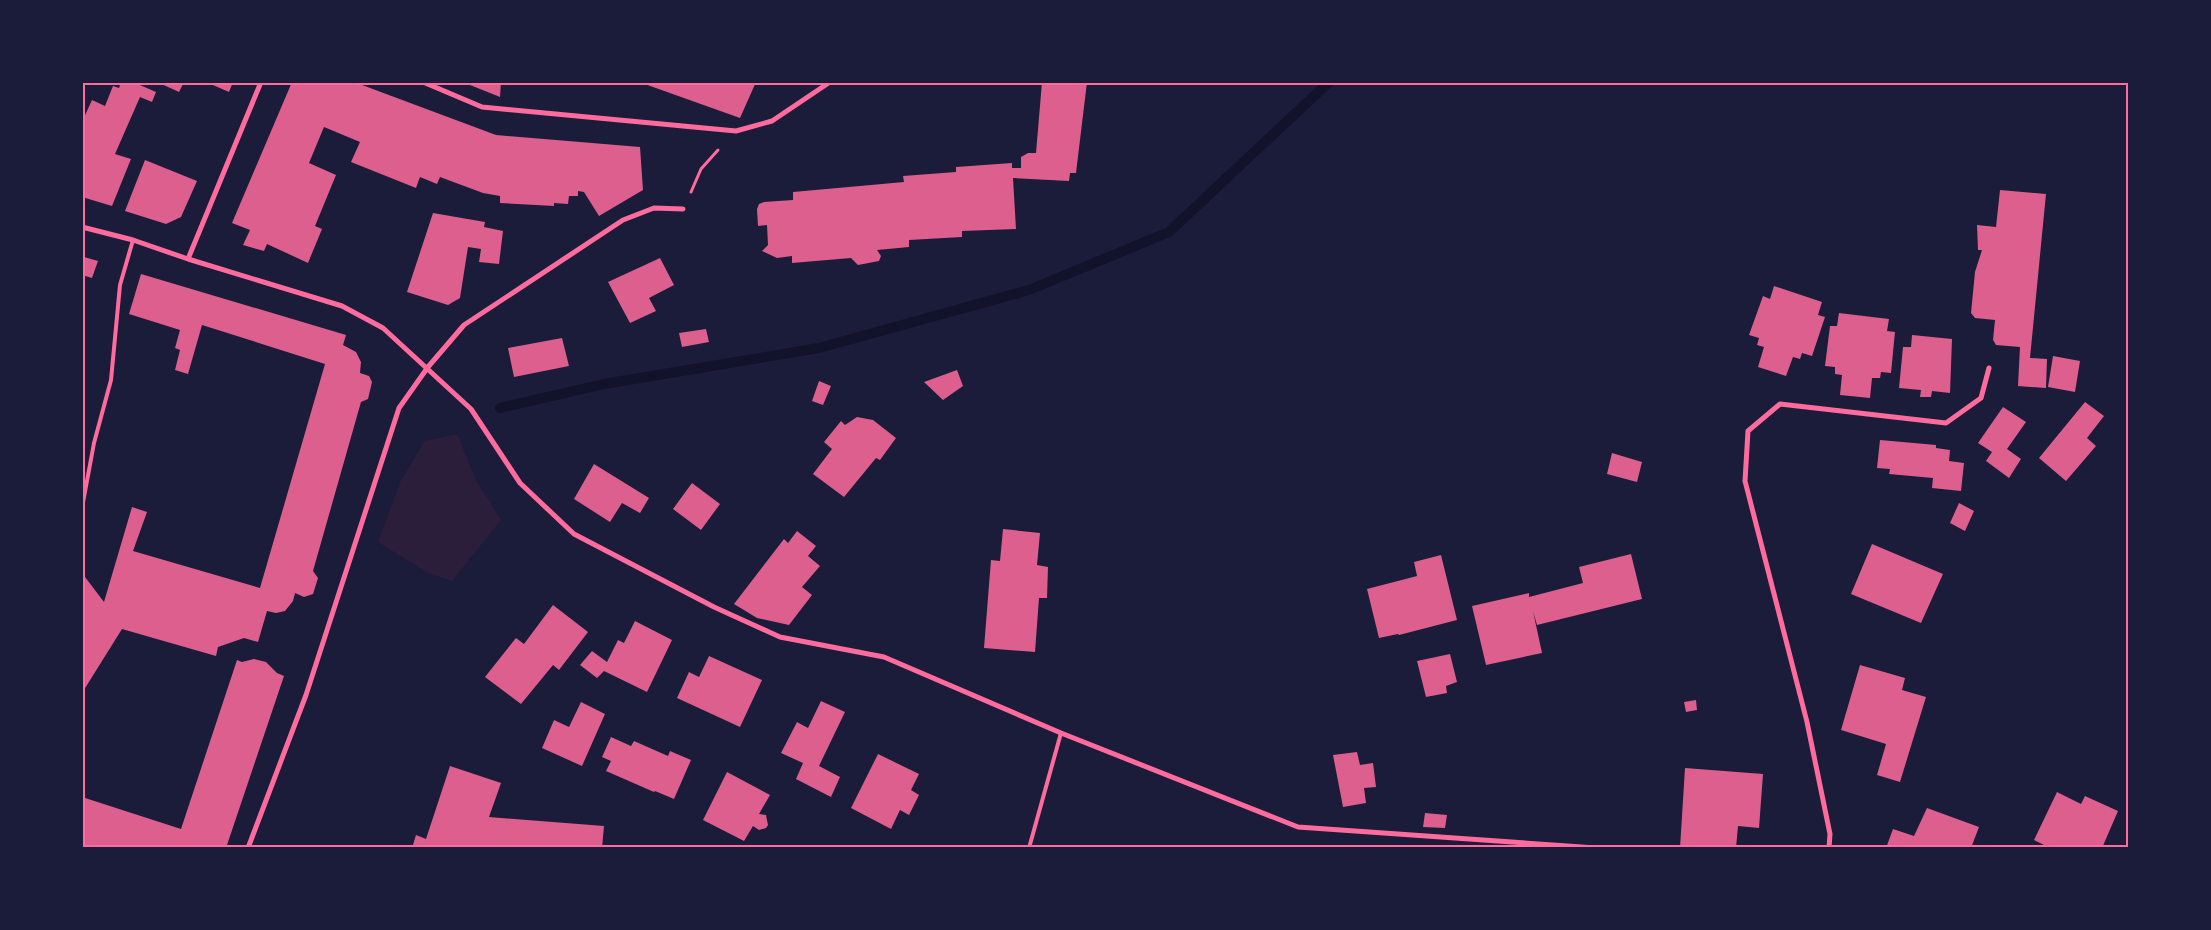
<svg xmlns="http://www.w3.org/2000/svg" width="2211" height="930" font-family="'DM Sans',sans-serif">
<style>
.green{fill:#2a1e3b}
.lines{fill:none;stroke-linecap:round;stroke-linejoin:round}
.stream{stroke:#12122b;stroke-width:10}
.building{fill:#dd5f8e}
.path{stroke:#ff6b9d;stroke-width:3}
.service{stroke:#ff6b9d;stroke-width:4}
.minor{stroke:#ff6b9d;stroke-width:5}
.neatline{fill:none;stroke:#ff6b9d;stroke-width:2}
</style>
<rect width="100%" height="100%" fill="#1b1b3a"/>
<!-- green -->
<path class="green" d="M457,434L476,480L501,520L452,581L428,573L378,542L401,480L425,441Z"/>
<g class="lines">
<!-- stream -->
<path class="stream" d="M500,408L604,384L819,348L1029,290L1169,232L1329,82"/>
</g>
<!-- building -->
<path class="building" d="M121,82H133L156,92L152,102L140,97L115,154L131,159L112,206L82,197V122L92,100L105,106L113,86L119,88Z
M157,82H184L179,92Z
M206,82H233L229,92Z
M292,82H354L496,135L640,147L643,190L599,216L584,192L578,191V196H569L568,204L554,203V206L500,203V196L483,193L440,177L437,184L420,177L416,188L351,162L360,142L324,127L309,163L336,175L315,226L322,229L308,263L267,244L264,251L243,245L250,230L232,223Z
M465,82H501L500,97L465,83Z
M639,82H756L740,118Z
M1042,82H1087L1076,173H1070L1069,181L1013,178L1016,229L962,231V237L909,240V247L877,250L881,256L879,261L858,265L851,258L792,263V256L777,258L762,251L768,245L767,225L758,226L757,209L759,204L764,202L793,200V192L904,182L903,176L956,172V167L1012,163V168H1021V157L1028,153H1036Z
M145,160L197,181L181,217L166,224L125,211Z
M2000,190L2046,194L2030,358L2047,359L2046,388L2018,386L2020,347L1996,345L1993,340L1995,320L1975,318L1971,313L1975,272L1982,250H1978L1977,225L1996,227Z
M433,213L485,222L484,227L503,231L499,264L479,262L481,249L468,247L460,298L448,305L407,292Z
M84,257L98,261L92,278L82,275Z
M660,258L674,285L649,298L656,311L630,323L608,282Z
M141,274L346,335L343,345L356,352L361,362L360,373L369,376L372,382L368,399L361,402L313,571L318,578L313,594L304,597L295,593L293,601L285,611L276,613L267,611L258,642L244,638L218,647L216,656L122,629L82,693V629L84,626L82,625V573L104,602L132,507L147,512L133,551L260,588L325,364L202,325L188,374L175,370L180,350L175,348L180,330L129,314Z
M1774,286L1822,302L1818,315L1825,317L1812,356L1802,353L1800,359L1793,357L1786,376L1758,367L1764,347L1757,345L1759,338L1749,335L1763,296L1770,299Z
M1839,313L1889,319L1887,331L1895,332L1891,373L1881,372L1880,378H1872L1870,398L1840,395L1842,375L1835,374V367L1825,366L1830,326H1837Z
M706,329L709,342L682,347L679,333Z
M1912,335L1952,339L1950,393L1932,391L1931,397H1920L1921,390L1899,388L1903,347H1911Z
M562,338L569,366L514,377L508,348Z
M2053,356L2080,361L2075,392L2048,387Z
M957,370L963,386L943,400L924,382Z
M819,381L831,386L823,405L812,401Z
M2085,402L2104,416L2087,438L2096,446L2066,481L2039,458Z
M2003,407L2026,422L2007,449L2021,459L2009,478L1986,461L1992,452L1978,443Z
M857,417L873,420L896,438L880,460L876,458L844,497L813,474L832,449L824,442L841,421L845,425Z
M1880,440L1936,445V448L1950,450L1949,461L1964,463L1961,491L1932,488L1933,478L1889,474L1890,469L1877,468Z
M1612,453L1642,462L1637,482L1607,474Z
M594,464L649,498L640,513L622,503L610,522L574,499Z
M692,483L720,504L701,530L673,509Z
M1959,503L1974,511L1965,531L1950,523Z
M1003,529L1040,533L1037,565L1048,567L1047,598H1039L1035,652L984,648L991,560L1000,561Z
M797,531L816,546L808,556L820,566L802,587L812,595L789,625L757,618L734,604L784,539L788,543Z
M1872,544L1943,574L1921,623L1851,594Z
M1631,554L1642,599L1537,625L1533,611L1542,653L1486,665L1472,606L1529,593V597L1583,583L1579,567Z
M1441,555L1457,620L1399,635L1398,634L1379,638L1367,589L1417,576L1414,562Z
M553,605L588,632L559,670L553,665L521,704L485,677L516,638L524,644Z
M635,621L672,640L647,692L604,671L597,678L580,665L592,651L607,662L618,640L624,643Z
M1450,654L1457,682L1446,686L1447,693L1426,697L1417,661Z
M709,656L762,680L740,727L677,698L689,672L699,677Z
M254,659L266,662L277,673L284,676L226,848H82V797L181,829L237,660L242,662Z
M1860,665L1905,678L1902,690L1926,697L1900,782L1877,775L1886,744L1841,730Z
M1696,700L1697,710L1686,712L1684,702Z
M821,701L845,712L819,766L840,777L831,797L796,779L803,763L781,753L797,722L808,728Z
M581,702L605,714L582,766L542,748L554,720L569,727Z
M611,737L631,746L634,741L668,756L670,751L691,760L674,799L655,791L654,792L606,771L611,761L602,757Z
M1357,752L1360,765L1373,763L1376,787L1364,788L1366,803L1343,807L1333,755Z
M878,754L919,774L911,790L919,795L909,815L900,810L891,829L851,808Z
M450,766L501,783L489,817L604,826L602,848H412L416,835L426,839Z
M1685,768L1763,774L1759,828L1738,826L1736,848H1680Z
M727,772L770,795L759,814L766,815L768,825L766,828L759,830L753,826L744,841L703,820Z
M2057,792L2081,804L2085,796L2118,811L2102,848H2050L2034,840Z
M1927,808L1979,827L1971,848H1886L1893,829L1914,836Z
M1425,813L1447,815L1445,828L1423,827Z"/>
<g class="lines">
<!-- path -->
<path class="path" d="M691,192L701,169L718,150"/>
<!-- service -->
<path class="service" d="M82,508L94,443L111,380L120,285L133,240
M1029,848L1061,733"/>
<!-- minor -->
<path class="minor" d="M423,82L482,107L736,131L772,121L830,82
M82,227L133,240L188,259L342,306L383,328L471,409L520,483L574,534L714,607L780,637L884,657L1061,733L1298,827L1596,848
M188,259L261,82
M248,848L306,695L399,408L428,367L464,325L623,220L654,208L683,209
M1829,848L1830,834L1807,722L1745,481L1748,431L1780,404L1946,423L1981,398L1989,368"/>
</g>
<!-- border -->
<rect width="2211" height="930" fill="none" stroke="#1b1b3a" stroke-width="168"/>
<rect x="84" y="84" width="2043" height="762" class="neatline"/>
</svg>
